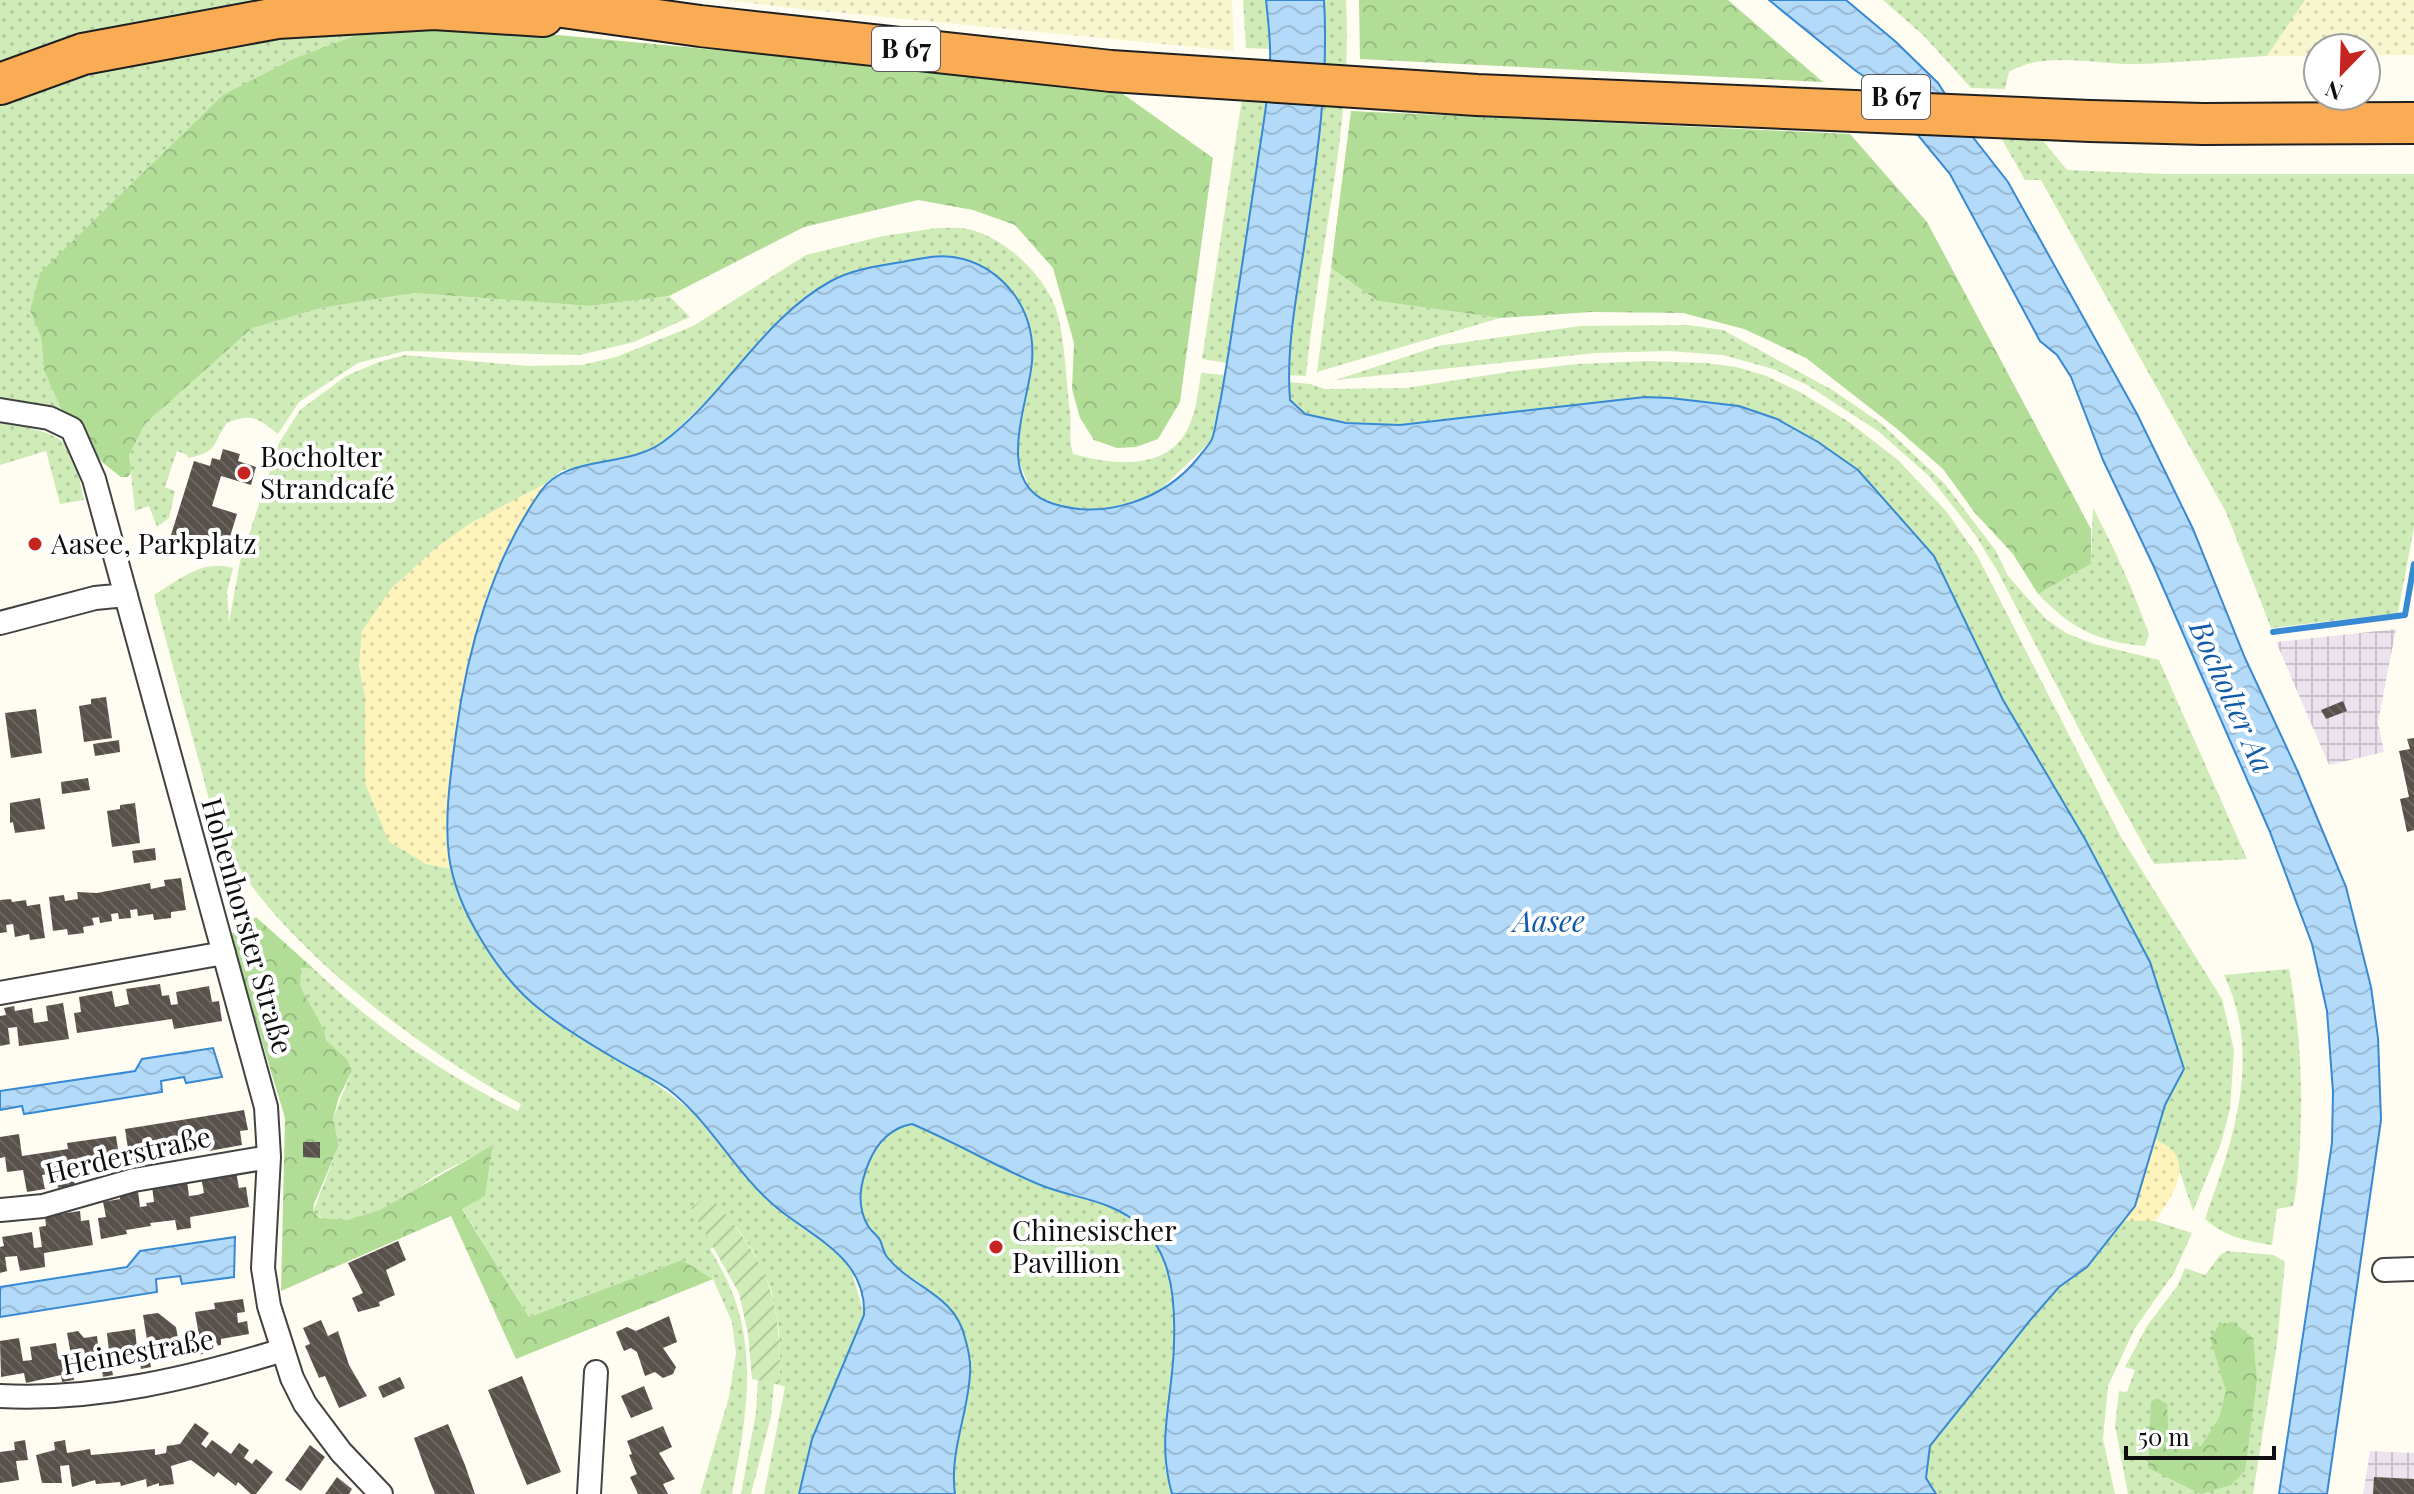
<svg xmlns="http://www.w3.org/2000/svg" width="2414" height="1494" font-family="'Playfair Display',serif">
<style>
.industrial{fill:url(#industrial-grid)}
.farmland{fill:url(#farmland-dots)}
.grass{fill:url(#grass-dots)}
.forest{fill:url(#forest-crowns)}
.sand{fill:url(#sand-dots)}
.garden{fill:url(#garden-furrows)}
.water{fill:url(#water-waves);stroke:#3789d3;stroke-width:2}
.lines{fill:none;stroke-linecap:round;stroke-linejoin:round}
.stream{stroke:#3789d3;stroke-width:6}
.building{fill:url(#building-back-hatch)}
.street-casing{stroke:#424242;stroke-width:26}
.highway-casing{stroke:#202020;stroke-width:44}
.street{stroke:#fff;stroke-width:22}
.highway{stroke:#faac54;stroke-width:40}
.poi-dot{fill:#c62420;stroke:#fff;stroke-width:3}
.labels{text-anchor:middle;stroke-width:8;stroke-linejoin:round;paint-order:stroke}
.shield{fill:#fff;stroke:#575757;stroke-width:2}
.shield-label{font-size:26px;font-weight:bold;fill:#0f0f0f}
.poi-label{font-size:28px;fill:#0f0f0f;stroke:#fff;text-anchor:start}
.street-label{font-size:28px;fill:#0f0f0f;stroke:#fff}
.water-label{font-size:30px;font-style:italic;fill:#125ba7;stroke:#fff}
</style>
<defs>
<pattern id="industrial-grid" width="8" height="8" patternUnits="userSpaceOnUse" patternTransform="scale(2)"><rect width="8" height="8" fill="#ede3ee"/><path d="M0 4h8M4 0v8" fill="none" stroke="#cac2cb"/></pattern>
<pattern id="farmland-dots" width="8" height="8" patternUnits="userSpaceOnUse" patternTransform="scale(2)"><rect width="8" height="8" fill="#f7f6cf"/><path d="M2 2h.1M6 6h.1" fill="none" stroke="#d3d2b1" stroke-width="1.8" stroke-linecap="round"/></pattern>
<pattern id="grass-dots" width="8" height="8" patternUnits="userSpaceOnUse" patternTransform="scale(2)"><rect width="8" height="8" fill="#cfecb8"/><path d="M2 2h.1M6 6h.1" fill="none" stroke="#b1c99d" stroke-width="1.8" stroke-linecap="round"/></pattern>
<pattern id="forest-crowns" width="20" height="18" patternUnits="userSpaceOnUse" patternTransform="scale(2)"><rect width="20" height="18" fill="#b1dd97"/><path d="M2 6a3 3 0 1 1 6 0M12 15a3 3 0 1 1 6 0" fill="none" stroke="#97bc81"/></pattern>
<pattern id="sand-dots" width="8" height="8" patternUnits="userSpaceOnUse" patternTransform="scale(2)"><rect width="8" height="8" fill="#fdf3bb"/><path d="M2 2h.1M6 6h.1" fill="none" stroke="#d8cfa0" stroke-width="1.8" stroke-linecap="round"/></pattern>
<pattern id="garden-furrows" width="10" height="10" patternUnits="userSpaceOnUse" patternTransform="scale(2)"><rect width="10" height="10" fill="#cfecb8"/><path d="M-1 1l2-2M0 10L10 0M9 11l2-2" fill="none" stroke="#b1c99d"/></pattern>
<pattern id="water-waves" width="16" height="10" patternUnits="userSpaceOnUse" patternTransform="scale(2)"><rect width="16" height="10" fill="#b3daf9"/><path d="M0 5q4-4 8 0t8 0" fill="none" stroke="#99bad4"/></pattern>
<pattern id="building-back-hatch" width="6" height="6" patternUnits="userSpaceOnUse" patternTransform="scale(2)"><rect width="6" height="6" fill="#58514b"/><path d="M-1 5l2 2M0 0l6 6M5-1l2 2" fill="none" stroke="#6b6561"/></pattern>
</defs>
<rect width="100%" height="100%" fill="#fffdf1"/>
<!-- industrial -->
<path class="industrial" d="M2396,629L2378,722L2384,752L2329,765L2276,642Z
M2370,1451L2414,1453V1494H2363Z"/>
<!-- farmland -->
<path class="farmland" d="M724,0H1232L1234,51L782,7Z
M2305,0H2414V55H2366V48H2318V56H2267Z"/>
<!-- grass -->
<path class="grass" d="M0,0H423L0,69Z
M1243,0H1266L1270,49L1246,48Z
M1324,0H1346C1353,126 1318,251 1306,376L1288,375C1296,249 1331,127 1324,0Z
M1883,0H2305L2267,56C2223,58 2180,63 2137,64C2096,65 2045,50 2009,72L2005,89L1971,88L1924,36Z
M367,31L295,58L30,311L41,337L44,370L61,409L0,398V97L147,58L263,38Z
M1242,99L1267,102L1227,363L1202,359Z
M2000,136L2040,137L2067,170L2163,174H2414V527L2398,613L2271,628L2226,512L2041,180H2025Z
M937,228C947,228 958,227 968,229C1004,237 1044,274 1056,309C1065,337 1066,382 1070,412C1072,427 1068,439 1073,454C1110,464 1163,472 1186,432C1196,414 1198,393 1201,373L1225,375L1211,441L1160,490L1133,505L1095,509L1059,507L1040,499L1029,487L1016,452L1029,384L963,259L936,256L859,270L704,403L665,441L643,454L561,471L545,484L471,523L436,548L391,589L359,665L365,695V783L426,864L452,869L470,920L508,979L595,1046L643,1074L692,1111L799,1226L833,1248L850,1264L864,1315L812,1439L799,1494H764L785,1387L780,1385L779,1330L771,1289L753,1251L737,1228L691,1208L715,1247L710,1249C717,1262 725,1274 730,1287C759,1355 745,1425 732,1494H700L729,1397L736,1353L732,1322L713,1279L682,1260L529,1317L462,1208L485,1196L493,1146C473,1157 452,1166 432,1178C423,1183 416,1191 406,1197C383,1210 337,1234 313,1212L339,1145L333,1118L352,1071L347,1059L326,1040L323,1030L300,986V968L314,969C374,1027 443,1074 518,1111L521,1104C425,1054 266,936 221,835C210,810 205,781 197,754C182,701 168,648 154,595C179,580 202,559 233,568L227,592L229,622L240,562L279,443L300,410L346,376L379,362L405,355L528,366L582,365L616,357L693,326L806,255L883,236Z
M1331,268L1378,301L1500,318L1317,372Z
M414,293L590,306L669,296L690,317L634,342L580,355L405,351L358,363L299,402L278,434C258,418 252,413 227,423C211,445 220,451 188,458L187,455L177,451L165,487L175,491L169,518L157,527L149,506L135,511L129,455L145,424L251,328L321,308Z
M1688,325L1723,330L1834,391L1882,424L1945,484L1996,551L2008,576L2046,619L2066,633L2094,644L2159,660L2247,859L2154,864L2080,731L1998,572L1974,533L1929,476L1878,431L1807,385L1773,369L1723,355L1668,351L1596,353L1336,380L1438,346L1580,326Z
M1648,361L1706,363L1736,367L1764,375L1800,392L1849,422L1898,460L1947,512L1978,557L2121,837L2222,999L2234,1050L2230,1109L2221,1143L2193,1211L2173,1151L2154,1138L2165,1105L2184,1069L2150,962L2085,839L2003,700L1934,556L1858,470L1818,442L1777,419L1645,397L1400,425L1346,423L1305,414L1290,399L1289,382L1310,384L1325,389L1406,388L1514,371L1578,364Z
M0,422C64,436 71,432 84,500L60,504L46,451L0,465Z
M2093,508C2115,549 2133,590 2149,634L2145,646C2097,642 2071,628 2038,594L2091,564Z
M2289,969C2300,1027 2303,1085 2300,1144C2298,1165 2298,1186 2293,1206L2277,1209L2272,1245C2246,1241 2225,1237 2205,1219C2233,1141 2263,1056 2224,975Z
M912,1124L958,1143L1004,1169L1044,1187L1110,1206L1136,1223L1157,1242L1166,1260L1175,1318L1165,1469L1172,1494H955L954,1475L961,1424L922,1284L899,1269L884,1254L880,1240L869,1229L860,1210L863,1178L871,1157L891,1131Z
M2124,1221H2155L2192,1233L2174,1273L2135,1328L2108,1386L2103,1439L2115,1494H1936L1926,1478L1930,1446L2032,1318L2059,1287L2088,1267Z
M2227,1251L2274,1255L2285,1262L2277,1344L2253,1494H2128L2115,1426L2119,1391L2127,1392L2135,1370L2125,1367L2147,1326L2178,1285L2185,1268L2205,1275L2220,1255Z
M758,1380L774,1383L771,1416L751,1494H741L756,1412Z"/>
<!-- forest -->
<path class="forest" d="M1359,0H1728L1823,82L1360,59Z
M506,30L874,65L1109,84L1213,158L1180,402L1158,439L1136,447L1117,448L1094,440L1080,418L1072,389L1074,343L1053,268L1015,225L973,210L918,200L804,227L669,296L590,306L414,293L321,308L252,328L145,424L129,455L131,472L128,477H121L103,463L61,409L44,370L41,337L30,311L40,273L223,95L295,58L367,31Z
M1351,111L1850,134L1927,222L2091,529V564L2038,594L2013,554L1975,513L1943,469L1896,428L1806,358L1744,329L1683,313L1591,312L1500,318L1378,301L1331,268Z
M256,917L314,969L301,968L300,986L324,1030L326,1040L347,1059L352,1071L339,1097L333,1118L339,1145L314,1204L313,1212L320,1218L348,1220L380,1210L493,1145L485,1196L462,1209L529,1317L682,1260L713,1279L516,1359L451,1216L281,1291L285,1118L230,935Z
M2233,1322L2253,1338L2257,1380L2245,1471L2231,1485L2201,1494L2148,1468L2151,1402L2157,1398L2167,1404L2169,1443L2201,1446L2219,1418L2226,1391L2210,1338L2220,1324Z"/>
<!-- sand -->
<path class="sand" d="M545,484C475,598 441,735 452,869L426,864L389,842L365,783V695L359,665L362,631L391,589L436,548L471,523Z
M2154,1138C2159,1142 2167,1145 2171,1149C2192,1170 2168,1203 2155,1221H2124L2135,1206Z"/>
<!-- garden -->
<path class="garden" d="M709,1194C768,1264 781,1292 780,1385L752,1379L748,1334L739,1293L691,1208Z"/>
<!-- water -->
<path class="water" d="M1266,0H1324C1329,84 1316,165 1304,248C1296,299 1286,349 1290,400L1305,414L1346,423L1400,425L1645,397L1670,398L1739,406L1777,419L1818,442L1858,470L1934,556L2003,700L2085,839L2150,962L2184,1069L2165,1105L2135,1206L2087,1267L2059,1287L2032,1318L1930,1446L1926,1478L1936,1494H1172C1156,1439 1173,1398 1174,1343C1176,1286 1169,1230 1108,1206C1086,1197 1061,1194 1038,1184C995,1166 955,1142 912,1124C891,1128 877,1143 869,1162C860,1184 856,1205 868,1226C871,1231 877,1235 880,1240C883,1246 883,1252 887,1257C912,1288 955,1294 965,1338C968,1348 971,1363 970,1374C968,1414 949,1453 955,1494H799L812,1439L864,1315C867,1258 813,1238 776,1207C735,1173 711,1122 668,1089C651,1077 632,1069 614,1058C590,1044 565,1029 542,1011C500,979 456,910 449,856C444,817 451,772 456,733C467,651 492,560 541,491C567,454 626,469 663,442C725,396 762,319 831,281C853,269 878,266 902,262C923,258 943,253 963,259C983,264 1001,277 1013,293C1028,313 1034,337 1032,362C1028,406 992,485 1054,504C1105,520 1165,499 1198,458C1201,454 1210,444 1212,439C1216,428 1217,414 1220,403C1226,370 1231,338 1236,305C1243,257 1251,208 1258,159C1263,127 1269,94 1270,61C1271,41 1268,20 1266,0Z
M1769,0H1846L1896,42L1938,83L1972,136L2008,182L2137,414L2193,529L2245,658L2298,772L2346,887L2371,987L2378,1038L2381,1120L2327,1494H2279L2332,1143L2333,1092L2327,1011L2312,944L2270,832L2154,567L2103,460L2071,377L2057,355L2040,341L1950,174L1876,84L1856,71Z
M213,1048L222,1077L186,1083L184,1077L161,1081L162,1092L24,1114L22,1106L0,1110V1091L135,1071L142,1059Z
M235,1237L234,1277L182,1284L180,1276L156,1279L157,1292L0,1317V1287L127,1267L140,1251Z"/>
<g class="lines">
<!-- stream -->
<path class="stream" d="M2273,632L2405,615L2414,564"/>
</g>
<!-- building -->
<path class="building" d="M223,449L240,454L238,461L256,467L251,485L221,476L212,506L237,514L225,553L171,535L194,461L210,466L212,458L220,460Z
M106,697L112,738L84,742L79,706L91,704V699Z
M2343,701L2347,711L2326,719L2321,710Z
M36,709L42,753L11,758L5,713Z
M2414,738V830L2407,832L2400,799L2409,797L2399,751L2410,749L2407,739Z
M119,740L120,752L95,756L93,744Z
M88,778L90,790L62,794L61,782Z
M40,798L45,829L15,833L13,822L10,823V803Z
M135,803L140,843L112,847L107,811L120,809V805Z
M155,848L156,860L134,863L132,851Z
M181,878L186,910L171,912V918L154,920L153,914L138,916L137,909L130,910L131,918L119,919L118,913L111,914L112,921L100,923L99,917L92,918L94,925L83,927L84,933L68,935L67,929L53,931L49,897L64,895L65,901L78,899L77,892L97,893L150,883L151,889L165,886L164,880Z
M11,899L12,902L26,900L27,906L40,904L45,938L30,940L29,934L15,937L13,924L6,925L7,932L0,933V900Z
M160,984L162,996L169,995L171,1005L178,1004L176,992L209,986L212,1002L219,1001L222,1021L174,1029L172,1019L77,1033L74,1013L81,1012L79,997L112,991L115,1007L129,1004L126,989Z
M63,1003L69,1039L19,1046L17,1027L8,1028L10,1044L0,1046V1016L6,1015L4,1008L14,1006L15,1011L32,1008L34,1023L48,1021L46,1006Z
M244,1110L248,1130L240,1131L242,1145L209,1151L206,1136L192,1138L195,1153L161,1158L159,1144L145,1146L147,1160L130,1162L125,1129Z
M19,1134L22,1156L68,1149L67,1143L116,1136L121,1170L104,1173L101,1159L88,1161L90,1175L73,1178L75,1185L58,1188L56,1173L42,1175L45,1189L27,1192L23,1170L7,1172L5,1157L0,1158V1137Z
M303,1142H320V1158L303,1157Z
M236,1172L239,1188L246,1187L249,1207L190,1217L191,1228L177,1230L175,1220L150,1223L151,1226L126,1230L127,1234L101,1239L98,1218L106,1217L103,1202L120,1199V1195L138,1191L140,1207L147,1206L146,1203L154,1202L152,1186L187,1181L189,1196L197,1195L204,1193L201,1177Z
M80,1211L81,1221L89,1220L93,1245L44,1253L45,1267L20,1271L17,1256L5,1257L7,1271L0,1273V1247L4,1246L2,1237L32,1232L34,1248L42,1247L39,1227L46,1226L45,1216Z
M398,1241L406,1260L386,1270L395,1295L379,1302L380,1306L358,1312L352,1298L363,1293L348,1263Z
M243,1299L245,1312L237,1313L238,1323L247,1321L249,1334L221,1339V1345L202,1348L203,1354L179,1358L178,1349L163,1351L162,1346L148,1352L151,1367L141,1369L139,1357L110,1359L113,1375L103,1377L101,1364L72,1368L74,1380L62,1382L61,1375L26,1383L24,1373L1,1377L0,1341L19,1338L23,1361L32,1360L30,1347L56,1343L58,1357L71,1355L67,1333L78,1331L84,1338L97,1336L99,1353L109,1352L107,1333L135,1329L137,1348L148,1346L143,1315L158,1313L176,1327L178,1339L199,1336L195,1312L215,1309L214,1303Z
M669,1316L677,1342L663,1348L676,1367L673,1374L663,1378L655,1372L645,1376L637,1352L631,1348L624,1351L616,1332L627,1327L636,1331Z
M321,1320L328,1336L338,1331L349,1365L367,1396L339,1408L325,1376L319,1378L305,1346L310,1344L303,1328Z
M522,1376L561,1472L527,1485L488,1390Z
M400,1377L405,1388L383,1398L378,1387Z
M644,1386L653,1409L631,1418L621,1396Z
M195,1423L209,1433L201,1444L206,1448L212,1440L231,1454L239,1443L249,1450L244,1458L252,1464L256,1459L273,1472L256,1494H251L238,1482L236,1486L218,1472L214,1477L191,1460L171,1466L174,1484L159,1486V1483L147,1487L146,1479L121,1486L120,1482L96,1484L95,1480L72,1487L69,1465L60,1466L62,1483H42L36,1455L55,1450L54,1442L65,1440L67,1453L90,1449L91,1455L155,1449V1455L166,1453L167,1446L180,1444Z
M448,1424L465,1465L475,1494H435L429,1479L414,1438Z
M663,1426L672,1447L659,1453L675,1479L663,1484L668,1494H638L630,1477L637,1474L629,1455L632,1454L627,1441Z
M25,1440L28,1460L16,1461L19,1480L0,1483V1452L15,1450L14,1442Z
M310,1445L325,1457L301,1491L285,1480Z
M337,1477L352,1489L349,1494H325Z
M2374,1477L2414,1479V1494H2373Z"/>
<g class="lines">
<defs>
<path id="street" d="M0,410L49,418L72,429L94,479L266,1107L269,1157L263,1268L269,1306L292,1378L305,1404L341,1452L381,1494
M0,623L95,598L126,595
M0,993L224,953
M0,1210L43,1206L134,1180L269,1157
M2384,1270L2414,1269
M0,1396C96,1401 192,1378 283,1350
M589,1494L596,1372"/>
<path id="highway" d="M512,0L700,26L1111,71L1477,95L2090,121L2203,124L2414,123
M0,84L83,54L277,18L434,9L543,16"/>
</defs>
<!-- street casing -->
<use href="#street" class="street-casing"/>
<!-- highway casing -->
<use href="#highway" class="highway-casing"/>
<!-- street -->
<use href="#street" class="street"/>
<!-- highway -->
<use href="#highway" class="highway"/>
</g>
<!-- markers -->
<g class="poi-dot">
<circle cx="244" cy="473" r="8"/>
<circle cx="35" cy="544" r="8"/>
<circle cx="996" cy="1247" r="8"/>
</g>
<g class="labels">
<!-- shield labels -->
<g class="shield">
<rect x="872" y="27" width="68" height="44" rx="6"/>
<rect x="1862" y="75" width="68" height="44" rx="6"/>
</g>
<g class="shield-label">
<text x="906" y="58">B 67</text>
<text x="1896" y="106">B 67</text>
</g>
<!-- poi labels -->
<g class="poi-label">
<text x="260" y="467">Bocholter<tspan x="260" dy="32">Strandcafé</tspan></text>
<text x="51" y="554">Aasee, Parkplatz</text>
<text x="1012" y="1241">Chinesischer<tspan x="1012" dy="32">Pavillion</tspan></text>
</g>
<!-- street labels -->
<g class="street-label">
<text transform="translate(247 926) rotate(74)" y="10">Hohenhorster Straße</text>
<text transform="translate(128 1155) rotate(-13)" y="10">Herderstraße</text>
<text transform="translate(138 1352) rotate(-10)" y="10">Heinestraße</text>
</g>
<!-- water labels -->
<g class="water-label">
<text transform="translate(2231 697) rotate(66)" y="10">Bocholter Aa</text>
<text x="1549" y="932">Aasee</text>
</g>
</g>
<!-- north arrow -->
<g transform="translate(2342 72) rotate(203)"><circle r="38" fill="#ffffff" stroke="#9f9f9f" stroke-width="2"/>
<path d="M0-6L14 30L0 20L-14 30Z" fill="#c62420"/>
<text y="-12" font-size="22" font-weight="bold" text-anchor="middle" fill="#0f0f0f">N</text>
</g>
<!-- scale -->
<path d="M2126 1446v12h148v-12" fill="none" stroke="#0f0f0f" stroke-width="4"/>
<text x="2138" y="1446" font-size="24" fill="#0f0f0f" stroke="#ffffff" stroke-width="6" paint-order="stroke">50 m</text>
</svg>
